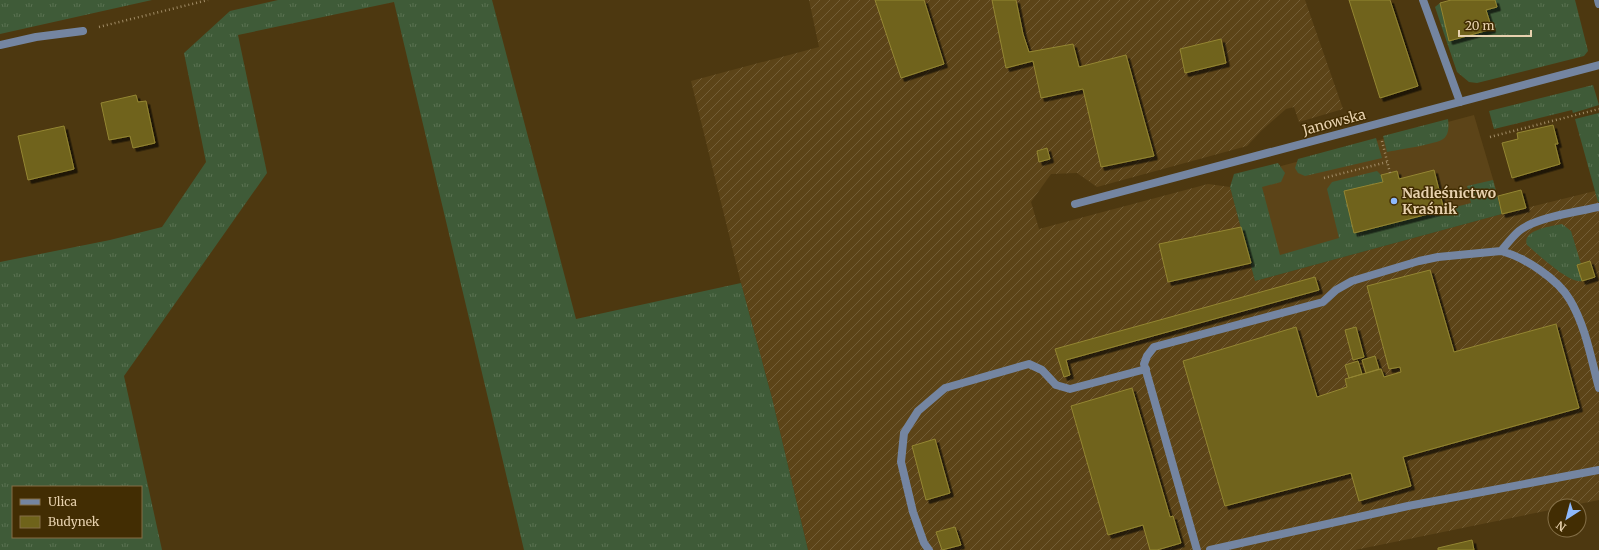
<svg xmlns="http://www.w3.org/2000/svg" width="1599" height="550" font-family="Merriweather,serif">
<style>
.built{fill:#5c4418}
.industrial{fill:url(#industrial-furrows)}
.grass{fill:url(#grass-tufts);fill-rule:evenodd}
.building{fill:#6f631a;stroke:#948633;filter:url(#shadow)}
.lines{fill:none;stroke-linecap:round;stroke-linejoin:round}
.path{stroke:#a18c66;stroke-width:2.5;stroke-dasharray:1 3;stroke-linecap:butt}
.service{stroke:#7485a1;stroke-width:8}
.minor{stroke:#7485a1;stroke-width:8}
.tertiary{stroke:#7485a1;stroke-width:8}
.poi-dot{fill:#8eb9fc;stroke:#422d03;stroke-width:1.5}
.labels{text-anchor:middle;stroke-width:3;stroke-linejoin:round;paint-order:stroke}
.street-label{font-size:14px;fill:#e7d1ae;stroke:#422d03}
.poi-label{font-size:14px;font-weight:bold;fill:#e7d1ae;stroke:#422d03;text-anchor:start}
</style>
<defs>
<pattern id="industrial-furrows" width="10" height="10" patternUnits="userSpaceOnUse"><rect width="10" height="10" fill="#5c4418"/><path d="M-1 1l2-2M0 10L10 0M9 11l2-2" fill="none" stroke="#735e37"/></pattern>
<pattern id="grass-tufts" width="24" height="20" patternUnits="userSpaceOnUse"><rect width="24" height="20" fill="#3f5b38"/><path d="M3 7l-1-3M5 7V3M7 7l1-3M15 17l-1-3M17 17v-4M19 17l1-3" fill="none" stroke="#5b7252"/></pattern>
<filter id="shadow"><feDropShadow dx="3.5" dy="3.5" stdDeviation="0" flood-color="#0009"/></filter>
</defs>
<rect width="100%" height="100%" fill="#4d3810"/>
<!-- built -->
<path class="built" d="M1474,115L1498,196L1255,281L1230,187L1273,177L1281,166Z"/>
<!-- industrial -->
<path class="industrial" d="M809,0H1305L1343,109L1299,122L1294,107L1286,109L1262,130L1247,146L1097,187L1077,173L1051,174L1031,202L1039,229L1208,184L1230,187L1255,281L1502,214L1595,191L1599,203V500L1569,506H1555V509L1355,550H808L772,398L741,283L691,81L819,47Z"/>
<!-- grass -->
<path class="grass" d="M0,0H152L0,34Z
M278,0H492L576,319L741,283L772,398L808,550H524L394,2L238,35L267,173L124,376L162,550H0V262L110,240L162,227L206,162L184,53L230,11ZM13,487H141V537H13Z
M1495,0H1575L1588,51L1584,56L1477,83L1469,82L1457,72L1435,7L1440,3L1449,41L1492,29L1486,10Z
M1593,85L1599,105L1573,113L1572,110L1494,129L1489,111Z
M1599,113V202H1598L1575,119Z
M1448,119C1449,126 1449,135 1443,139C1437,144 1397,150 1387,152L1383,136Z
M1376,138L1382,158L1305,176L1298,173L1295,168L1298,159Z
M1278,163L1285,173L1281,182L1262,187L1280,255L1339,238L1327,189L1332,182L1377,171L1381,175L1383,182L1344,191L1354,233L1471,203L1467,186L1493,180L1502,214L1255,281L1230,187L1234,174Z
M1562,224L1571,231L1581,264L1577,265L1582,281C1569,284 1538,254 1527,245C1521,230 1552,226 1562,224Z"/>
<!-- building -->
<path class="building" d="M875,0H924L944,64L901,78Z
M992,0H1016L1023,34L1029,52L1073,44L1079,67L1126,55L1154,156L1101,167L1083,89L1041,98L1033,61L1006,68Z
M1349,0H1390L1418,86L1380,98Z
M1451,0H1495L1497,7L1486,10L1492,29L1449,41L1440,3Z
M1221,39L1226,63L1185,73L1180,49Z
M136,95L138,102L146,101L155,143L133,148L130,136L109,140L101,103Z
M1553,125L1558,144H1555L1560,164L1512,178L1502,143L1518,139L1517,133Z
M64,126L74,169L28,180L18,136Z
M1047,148L1050,159L1039,162L1037,151Z
M1434,170L1444,210L1354,233L1344,191L1383,182L1381,175L1397,171L1399,179Z
M1521,190L1526,208L1502,214L1498,196Z
M1241,227L1251,263L1168,282L1159,244Z
M1590,261L1595,277L1582,281L1577,265Z
M1430,270L1454,352L1556,324L1579,408L1403,457L1411,486L1359,501L1351,473L1225,506L1183,361L1296,327L1317,397L1347,387L1345,379L1381,369L1384,377L1401,372L1400,367L1389,369L1367,286Z
M1315,277L1319,290L1066,360L1070,375L1064,377L1055,349Z
M1356,327L1364,357L1353,360L1345,330Z
M1375,356L1379,369L1366,373L1362,360Z
M1358,361L1362,374L1349,378L1345,365Z
M1132,388L1170,517L1173,516L1181,543L1157,550H1150L1143,525L1108,535L1071,406Z
M935,439L950,493L926,500L912,446Z
M955,527L961,545L942,550L936,532Z
M1472,540L1474,550H1438V548Z"/>
<g class="lines">
<!-- path -->
<path class="path" d="M99,27L208,0
M1490,137L1599,109
M1382,141L1390,173
M1324,178L1387,162"/>
<!-- service -->
<path class="service" d="M1423,0L1460,102
M1501,251C1524,257 1558,279 1570,300C1586,327 1591,359 1599,388
M929,550L924,543L913,512L901,462L904,433L918,411L945,388L1029,364L1042,370L1056,385L1070,389L1146,369
M1197,550L1144,364L1147,356L1154,347L1323,302L1336,290L1352,281L1419,261L1438,257L1501,251C1507,244 1512,237 1519,231C1536,217 1577,212 1599,207
M1210,550L1408,506L1599,470"/>
<!-- minor -->
<path class="minor" d="M0,45L36,37L83,31
M1075,204L1599,65"/>
<!-- tertiary -->
<path class="tertiary" d="M1598,0L1599,4"/>
</g>
<!-- markers -->
<circle class="poi-dot" cx="1394" cy="201" r="4"/>
<g class="labels">
<!-- street labels -->
<g class="street-label">
<text transform="translate(1334 122) rotate(-15)" y="5">Janowska</text>
</g>
<!-- poi labels -->
<g class="poi-label">
<text x="1402" y="198">Nadleśnictwo<tspan x="1402" dy="16">Kraśnik</tspan></text>
</g>
</g>
<!-- legend -->
<rect x="12" y="486" width="130" height="52" fill="#422d03" stroke="#846f47"/>
<rect x="20" y="499" width="20" height="6" fill="#7485a1" stroke="#846f47"/>
<text x="48" y="506" font-size="12" fill="#e7d1ae">Ulica</text>
<rect x="20" y="516" width="20" height="12" fill="#6f631a" stroke="#846f47"/>
<text x="48" y="526" font-size="12" fill="#e7d1ae">Budynek</text>
<!-- north arrow -->
<g transform="translate(1567 518) rotate(216)"><circle r="19" fill="#422d03" stroke="#846f47"/>
<path d="M0-3L7 15L0 10L-7 15Z" fill="#8eb9fc"/>
<text y="-6" font-size="11" font-weight="bold" text-anchor="middle" fill="#e7d1ae">N</text>
</g>
<!-- scale -->
<path d="M1459 30v6h72v-6" fill="none" stroke="#e7d1ae" stroke-width="2"/>
<text x="1465" y="30" font-size="12" fill="#e7d1ae" stroke="#422d03" stroke-width="3" paint-order="stroke">20 m</text>
</svg>
